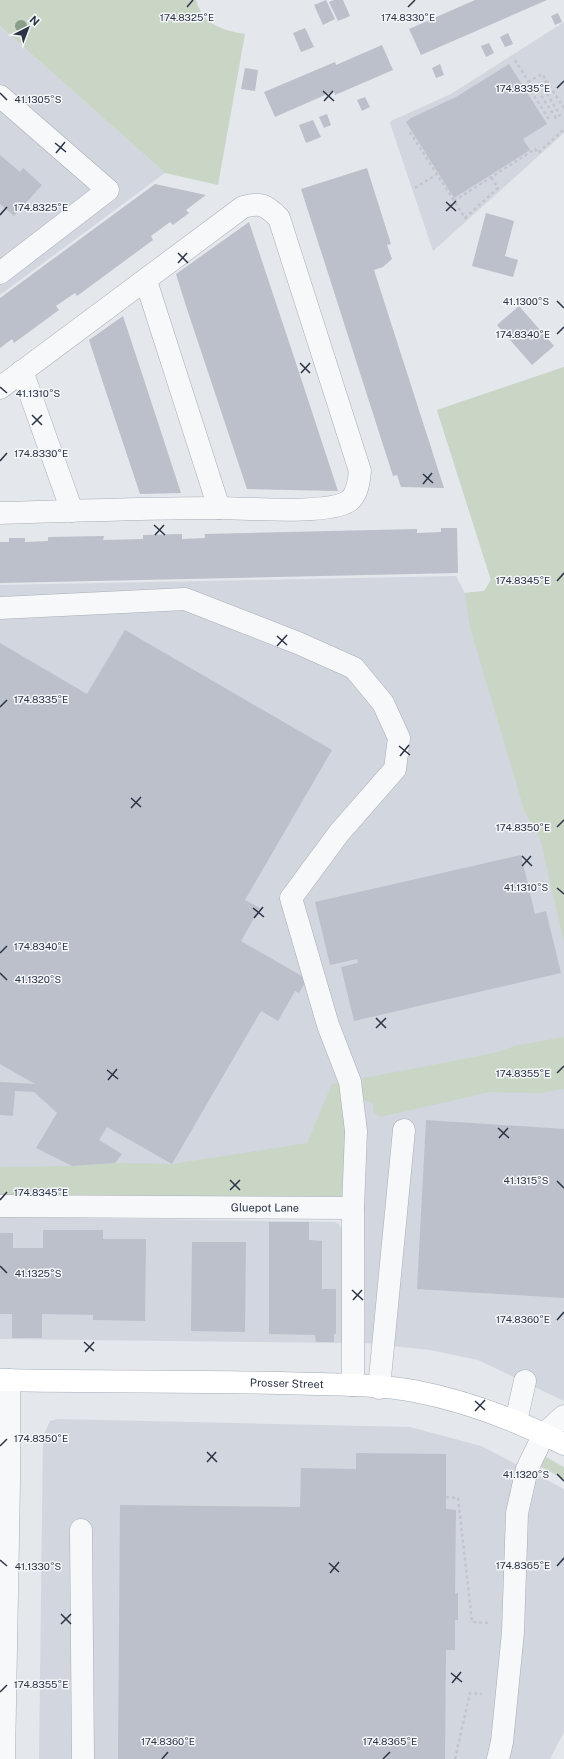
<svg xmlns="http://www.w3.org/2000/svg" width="564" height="1759" font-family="'Public Sans',sans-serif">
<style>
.built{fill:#d2d6de}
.green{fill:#c9d6c5}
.building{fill:#bbc0ca}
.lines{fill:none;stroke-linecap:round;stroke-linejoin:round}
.minor-casing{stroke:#a9aeb7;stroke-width:23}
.major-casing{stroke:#a3abb8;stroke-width:23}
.path{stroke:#c2c5cb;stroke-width:2.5;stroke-dasharray:3 3;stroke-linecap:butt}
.minor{stroke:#f7f8fa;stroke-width:22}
.major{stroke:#fff;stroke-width:22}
.tree{fill:#899d89}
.ticks{fill:none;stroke:#2b3445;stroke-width:1.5}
.labels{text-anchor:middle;stroke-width:3;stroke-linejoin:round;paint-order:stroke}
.street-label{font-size:11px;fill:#2b3445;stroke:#f4f6f9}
.ticks-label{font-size:10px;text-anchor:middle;fill:#2b3445;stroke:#f4f6f9;stroke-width:3;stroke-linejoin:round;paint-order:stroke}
</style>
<rect width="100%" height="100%" fill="#e4e7ec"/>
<!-- built -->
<path class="built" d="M564,22V133L433,251L390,123L391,121L451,94Z
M0,26L165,173L0,295Z
M564,367V1401L478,1360L430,1350L365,1343L364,1197L0,1195V585L456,576L465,593L484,591L491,580L437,410Z
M0,1217L335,1222L339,1224L343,1233V1343L0,1339Z
M58,1419L410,1427L481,1446L564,1489V1732L550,1759H39L43,1437L50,1421Z"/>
<!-- green -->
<path class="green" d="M0,0H196C203,25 222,30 245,34L218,185L165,173L0,26Z
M564,367V942L540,838L525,813L470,627L465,593L484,591L491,580L437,410Z
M564,1037V1089L540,1093L490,1092L381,1117L374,1113L373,1104L362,1099L363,1078L454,1061L502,1051L514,1046Z
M339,1083L346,1100L344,1196L0,1195V1167L72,1166L115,1163L172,1164L307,1143L332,1084Z
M546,1457L564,1467V1479L539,1466Z"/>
<!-- building -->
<path class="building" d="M326,0L335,19L323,25L314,5Z
M334,0H343L350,16L338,21L329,2Z
M475,0H547L421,55L409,29Z
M558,13L562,22L555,25L551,16Z
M305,28L314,47L301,52L293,33Z
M508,33L513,44L505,47L500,37Z
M489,43L494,53L486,57L481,46Z
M382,45L393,70L335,95L334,91L275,117L264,92L335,62L336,65Z
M440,64L444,75L436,78L432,68Z
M509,64L547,124L523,139L530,150L454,198L406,122L411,118L456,97Z
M245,68L258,70L255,91L241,89Z
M365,97L370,107L362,111L357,100Z
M327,114L331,125L324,128L319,117Z
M313,120L321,137L306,143L299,125Z
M0,155L20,172L23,168L42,185L14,216L0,204Z
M367,168L391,244L387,245L392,259L383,267L374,270L444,488L401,487L397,475L393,476L301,189Z
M155,184L206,195L186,210L189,213L173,225L170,222L151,236L153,240L77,296L75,293L56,306L59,310L14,343L12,339L0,348V298Z
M486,213L514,221L505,256L518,260L513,277L472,266Z
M249,222L293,354L338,491L247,489L186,306L176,274Z
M519,306L554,346L532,365L497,325Z
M123,316L149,395L181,493L140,494L105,389L89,340Z
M441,528H457L458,573L0,583V542H9V538H25V542L48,541V537L104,536L103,540L143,539V535L182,534V539L205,538V534L417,529V533L441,532Z
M125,630L332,750L245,900L260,908L241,941L307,979L299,993L295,991L278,1021L261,1011L172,1164L107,1127L99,1140L122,1154L115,1163L72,1166L36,1148L57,1113L34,1092L15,1091L13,1116L0,1115V1082L35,1084L0,1064V643L87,694Z
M521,855L535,914L546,911L561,973L354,1021L341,967L358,963L357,959L330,965L315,902Z
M426,1120L564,1129V1298L417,1289Z
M269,1222H309V1240L322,1241V1289H336V1334H334V1342H316L315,1335L269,1334Z
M43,1230H103V1239H146L145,1321L93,1320V1315L42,1314V1338H12V1314H0V1233H13V1248H43Z
M192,1242H246L245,1332L191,1331Z
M356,1453L446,1454V1509L456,1510L455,1594L458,1593V1620H455V1650H446L445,1759H118L120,1505L300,1507L301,1468L356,1469Z"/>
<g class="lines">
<defs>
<g id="minor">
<path d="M0,96L108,190L0,273"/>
<path d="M146,281L219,508"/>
<path d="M22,371L72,511"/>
<path d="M0,388L243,207C261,202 266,205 279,218L360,471C359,480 358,494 349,501C328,515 247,508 219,508C146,508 73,511 0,513"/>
<path d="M0,608L185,599L298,643L354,668L383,703L399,738L395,769L339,833L291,898L328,1025L350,1082L356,1131L353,1208"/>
<path id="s1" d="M0,1206L353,1208V1385"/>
<path d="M379,1388L404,1130"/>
<path d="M516,1421L525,1381"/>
<path d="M81,1530L83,1759"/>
<path d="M4,1759L9,1482V1380"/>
<path d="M498,1759L502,1742L513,1632L517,1513L527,1469L544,1434L564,1416"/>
</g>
<g id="major">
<path id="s2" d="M0,1380C94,1382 187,1381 281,1383C325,1385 370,1383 414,1391C467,1401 516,1420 564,1444"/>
</g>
</defs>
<!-- minor casing -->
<use href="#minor" class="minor-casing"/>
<!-- major casing -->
<use href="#major" class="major-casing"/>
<!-- path -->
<path class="path" d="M515,60L533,89
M547,81L541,84L560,115L556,118L536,88L531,91L550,121
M528,82L542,74L564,108
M410,132L465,218L498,188L491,177
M415,188L437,174
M454,201L535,149L538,153L564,129
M446,1497L458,1498L472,1622L490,1623
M455,1759L470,1693L482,1694"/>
<!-- minor -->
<use href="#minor" class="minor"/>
<!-- major -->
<use href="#major" class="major"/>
</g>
<!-- trees -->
<circle class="tree" cx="21" cy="26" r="6"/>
<!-- ticks -->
<path class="ticks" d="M187,7L193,0M408,7L415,0M557,88L564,81M323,91L334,101M0,93L7,100M324,101L333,91M55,143L66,152M56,153L65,142M446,202L456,211M446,211L456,201M0,215L7,207M178,253L188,263M178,263L187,253M557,301L564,308M557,334L564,327M300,363L310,373M301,373L310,363M0,387L7,393M32,415L42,425M32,425L42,415M0,461L7,453M423,474L433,483M423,484L432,473M154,525L165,535M155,535L164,525M557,581L564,573M277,636L287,645M277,646L287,635M0,707L7,700M399,746L410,755M400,756L409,745M131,798L141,807M131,808L141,797M557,827L564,820M522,856L532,866M522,866L531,856M557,888L564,894M253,908L264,917M254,918L263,907M0,953L7,946M0,973L7,980M376,1018L386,1028M376,1028L386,1018M107,1070L118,1079M557,1073L564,1066M108,1080L117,1069M498,1128L509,1138M499,1138L508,1128M230,1180L240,1190M557,1181L564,1188M230,1190L240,1180M0,1200L7,1192M0,1266L7,1273M352,1290L363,1300M353,1300L362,1290M557,1320L564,1312M84,1342L94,1351M85,1352L94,1342M475,1401L485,1410M475,1411L485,1400M0,1446L7,1439M207,1452L217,1462M207,1462L216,1452M557,1474L564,1481M0,1560L7,1566M329,1563L339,1572M557,1566L564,1558M330,1573L339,1562M61,1614L71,1624M61,1624L71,1614M451,1673L462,1682M452,1683L461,1672M0,1692L7,1685M162,1759L168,1752M383,1759L390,1752"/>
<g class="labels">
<!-- street labels -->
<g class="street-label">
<text dy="4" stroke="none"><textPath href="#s1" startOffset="265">Gluepot Lane</textPath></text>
<text dy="4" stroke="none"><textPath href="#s2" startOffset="287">Prosser Street</textPath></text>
</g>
</g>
<g class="ticks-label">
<text x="187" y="21">174.8325°E</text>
<text x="408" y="21">174.8330°E</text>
<text x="523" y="92">174.8335°E</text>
<text x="38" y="103">41.1305°S</text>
<text x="41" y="211">174.8325°E</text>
<text x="526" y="305">41.1300°S</text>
<text x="523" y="338">174.8340°E</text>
<text x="38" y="397">41.1310°S</text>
<text x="41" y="457">174.8330°E</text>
<text x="523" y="584">174.8345°E</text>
<text x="41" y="703">174.8335°E</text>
<text x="523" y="831">174.8350°E</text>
<text x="526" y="891">41.1310°S</text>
<text x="41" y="950">174.8340°E</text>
<text x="38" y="983">41.1320°S</text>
<text x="523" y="1077">174.8355°E</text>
<text x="526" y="1184">41.1315°S</text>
<text x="41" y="1196">174.8345°E</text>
<text x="38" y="1277">41.1325°S</text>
<text x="523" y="1323">174.8360°E</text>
<text x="41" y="1442">174.8350°E</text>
<text x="526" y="1478">41.1320°S</text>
<text x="523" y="1569">174.8365°E</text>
<text x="38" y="1570">41.1330°S</text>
<text x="41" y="1688">174.8355°E</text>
<text x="168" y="1745">174.8360°E</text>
<text x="390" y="1745">174.8365°E</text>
</g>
<!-- north arrow -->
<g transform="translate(28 28) rotate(42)" stroke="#f4f6f9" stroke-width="3" paint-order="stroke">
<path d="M0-3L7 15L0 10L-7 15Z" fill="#2b3445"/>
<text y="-6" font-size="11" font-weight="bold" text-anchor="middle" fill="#2b3445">N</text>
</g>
</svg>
